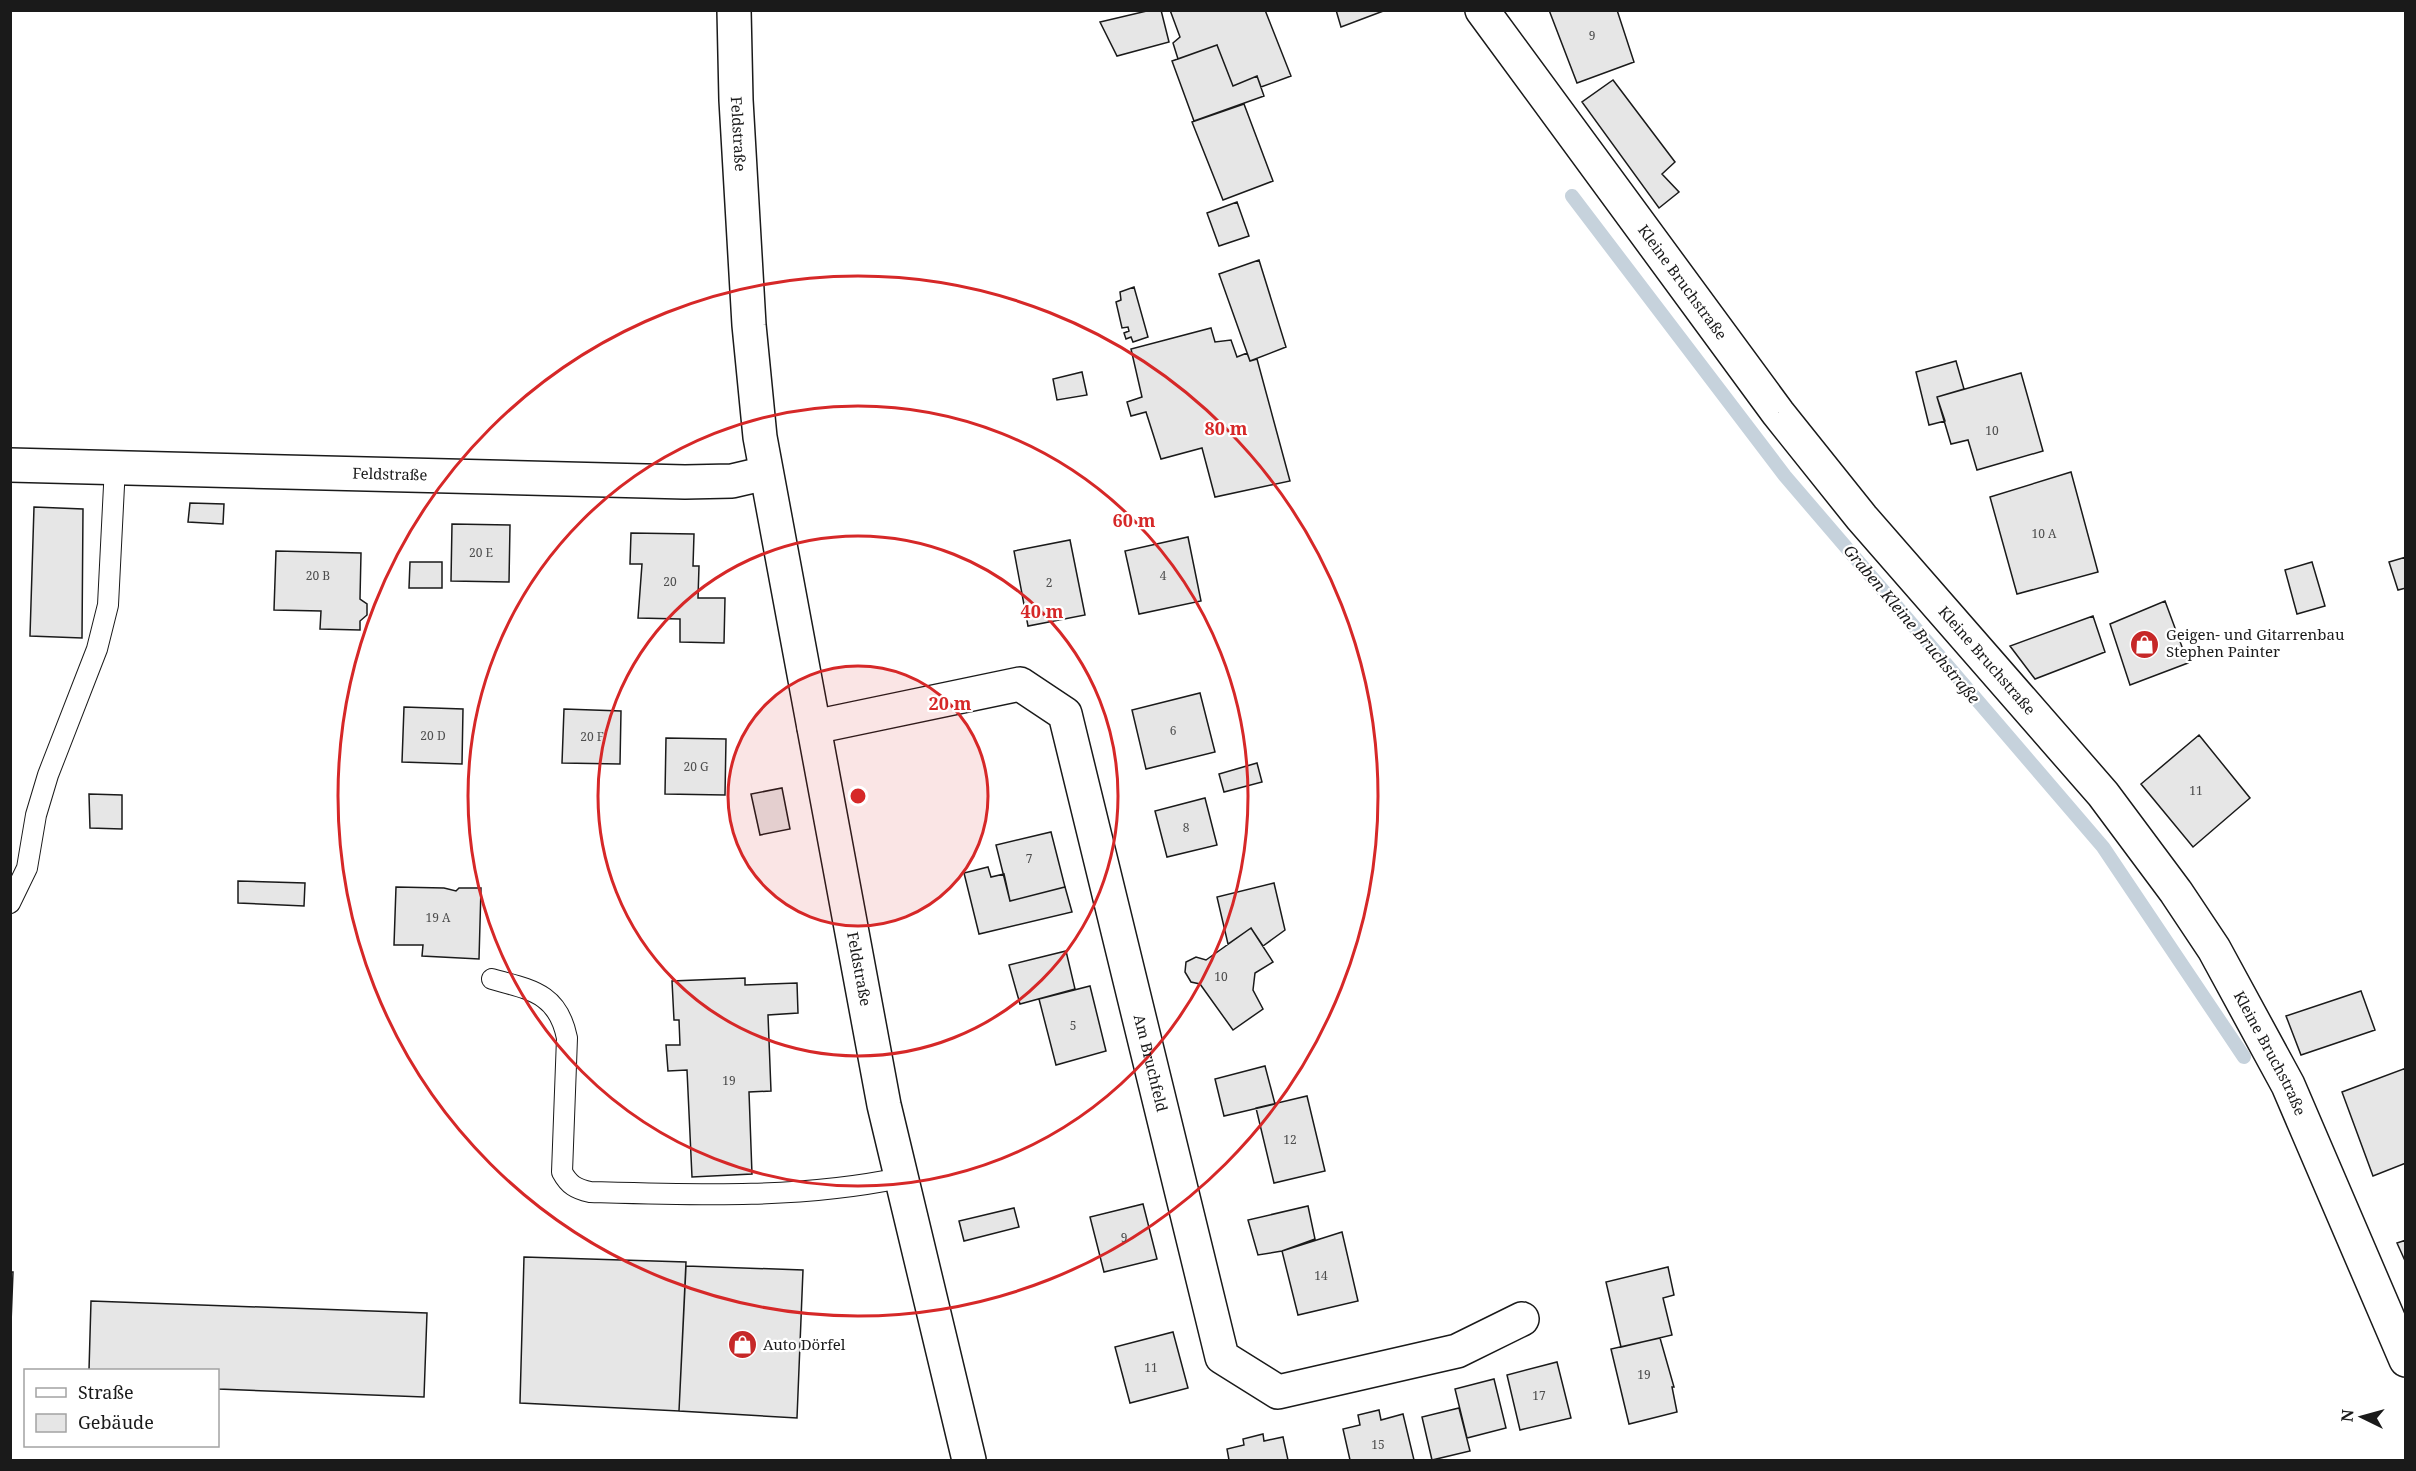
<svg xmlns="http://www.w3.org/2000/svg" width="2416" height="1471" font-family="'Noto Serif',serif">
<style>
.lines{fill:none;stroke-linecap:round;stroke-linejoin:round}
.stream{stroke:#c6d2dc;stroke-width:14}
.building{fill:#e6e6e6;stroke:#1a1a1a;stroke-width:1.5}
.lane-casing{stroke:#1a1a1a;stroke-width:22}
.street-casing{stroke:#1a1a1a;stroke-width:36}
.secondary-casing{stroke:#1a1a1a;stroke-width:36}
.lane{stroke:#fff;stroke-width:20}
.street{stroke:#fff;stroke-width:33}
.secondary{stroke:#fff;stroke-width:33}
.ring{fill:none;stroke:#d62828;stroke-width:3}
.labels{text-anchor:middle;stroke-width:4.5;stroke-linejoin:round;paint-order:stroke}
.number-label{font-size:12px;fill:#4d4d4d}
.street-label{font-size:15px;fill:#1a1a1a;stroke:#fff}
.poi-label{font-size:15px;fill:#1a1a1a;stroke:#fff;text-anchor:start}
.water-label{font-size:16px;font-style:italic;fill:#1a1a1a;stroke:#fff}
.centre{fill:#d62828;stroke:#fff;stroke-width:3}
.ring-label{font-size:18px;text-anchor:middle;font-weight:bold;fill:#d62828;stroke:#fff;stroke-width:4.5;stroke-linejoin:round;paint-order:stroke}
</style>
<rect width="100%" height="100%" fill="#fff"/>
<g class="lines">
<!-- stream -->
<path class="stream" d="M1572,196L1785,476L2103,847L2244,1057"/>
</g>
<!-- building -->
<path class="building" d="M1151,10H1161L1169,42L1117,56L1100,22Z
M1170,10H1265L1291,76L1261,87L1257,76L1233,86L1217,45L1178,59L1173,43L1180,37Z
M1336,10H1386L1341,27Z
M1549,10H1617L1634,62L1577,83Z
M1217,45L1233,86L1257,76L1264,96L1194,121L1172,61Z
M1613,80L1675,162L1662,174L1679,192L1659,208L1582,102Z
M1244,104L1273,181L1223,200L1192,122Z
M1237,202L1249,236L1219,246L1207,213Z
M1259,260L1286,347L1250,361L1219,274Z
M1134,287L1148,337L1133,342L1131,337L1126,339L1124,333L1129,331L1128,327L1122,328L1116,302L1121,300L1120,292Z
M1211,328L1215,342L1231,340L1237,357L1247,353L1250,361L1257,359L1290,481L1215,497L1202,448L1161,459L1146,412L1131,416L1127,402L1142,397L1131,349Z
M1956,361L1964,389L1937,397L1945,421L1929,425L1916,372Z
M1082,372L1087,395L1057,400L1053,379Z
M2021,373L2043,451L1977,470L1968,440L1951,444L1937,397Z
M2071,472L2098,572L2017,594L1990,497Z
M190,503L224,504L223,524L188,522Z
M34,507L83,509L82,638L30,636Z
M452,524L510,525L509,582L451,581Z
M631,533L694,534L693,566H699L698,598H725L724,643L680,642V619L638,618L642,564H630Z
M1188,537L1201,601L1139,614L1125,551Z
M1070,540L1085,615L1028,626L1014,551Z
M276,551L361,553L360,599L367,604V615L360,621V630L320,629L321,611L274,610Z
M2406,557V588L2398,590L2389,562Z
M410,562H442V588H409Z
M2312,562L2325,606L2297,614L2285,570Z
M2165,601L2188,663L2130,685L2110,624Z
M2093,616L2105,652L2035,679L2010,646Z
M1200,693L1215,752L1146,769L1132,710Z
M404,707L463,709L462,764L402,762Z
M564,709L621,711L620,764L562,763Z
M2199,735L2250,798L2193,847L2141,784Z
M666,738L726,739L725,795L665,794Z
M1257,763L1262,782L1224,792L1219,774Z
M782,788L790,829L760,835L751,794Z
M89,794L122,795V829L90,828Z
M1205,798L1217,845L1167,857L1155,811Z
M1051,832L1065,887L1010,901L996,845Z
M988,867L991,877L1004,874L1010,901L1065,887L1072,912L979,934L964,873Z
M238,881L305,883L304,906L238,903Z
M1274,883L1285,930L1263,946L1251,928L1228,944L1217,897Z
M396,887L444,888L456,891L459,888H481L479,959L422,956L423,945H394Z
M1251,928L1273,962L1255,973L1253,990L1263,1009L1233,1030L1200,984L1191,982L1185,972L1186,962L1196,957L1206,960Z
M1066,951L1075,989L1020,1004L1009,965Z
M745,978V985L797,983L798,1013L768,1015L771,1091L749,1092L752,1174L692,1177L687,1070L668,1071L666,1045H680L679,1020H674L672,981Z
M1090,986L1106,1051L1056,1065L1039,999Z
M2361,991L2375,1030L2301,1055L2286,1016Z
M1265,1066L1275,1104L1224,1116L1215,1079Z
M2406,1068V1163L2373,1176L2342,1092Z
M1307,1096L1325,1171L1274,1183L1256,1108Z
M1143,1204L1157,1259L1104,1272L1090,1217Z
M1308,1206L1315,1239L1282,1251L1258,1255L1248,1220Z
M1014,1208L1019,1227L964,1241L959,1221Z
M1342,1232L1358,1301L1298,1315L1282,1251Z
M2406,1240V1263L2397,1243Z
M524,1257L686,1262L679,1411L520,1403Z
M686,1266L803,1270L797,1418L679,1411Z
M1668,1267L1674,1295L1663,1298L1672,1335L1621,1347L1606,1282Z
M10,1272H13L10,1349Z
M91,1301L427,1313L424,1397L218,1389V1370H89Z
M1173,1332L1188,1388L1130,1403L1115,1347Z
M1660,1338L1674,1387H1672L1677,1412L1629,1424L1611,1349Z
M1557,1362L1571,1418L1520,1430L1507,1375Z
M1494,1379L1506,1428L1467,1438L1455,1389Z
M1459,1408L1470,1451L1432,1460L1422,1417Z
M1379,1410L1381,1420L1403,1414L1414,1460H1350L1343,1429L1360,1425L1358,1415Z
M1263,1434L1264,1441L1283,1437L1288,1460H1229L1227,1449L1244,1445L1243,1439Z"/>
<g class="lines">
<defs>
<path id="lane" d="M10,903L27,868L36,815L48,775L97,649L108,605L115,466
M492,979C531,990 558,993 567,1038L562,1172C569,1185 576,1189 590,1192C693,1195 799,1199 900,1178"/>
<g id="street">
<path id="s1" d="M1482,10L1778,413L1862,518L2103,794L2176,892L2214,949L2288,1085L2406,1360"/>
<path id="s2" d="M10,465L685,482L732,481L766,473"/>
<path id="s3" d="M814,727L1020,684L1065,714L1222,1357L1278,1392L1457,1351L1522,1319"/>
</g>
<g id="secondary">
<path id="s4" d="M734,10L736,100L749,325L760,437L884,1105L969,1460"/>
</g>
</defs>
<!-- lane casing -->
<use href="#lane" class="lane-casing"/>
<!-- street casing -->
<use href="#street" class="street-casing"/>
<!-- secondary casing -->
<use href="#secondary" class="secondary-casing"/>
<!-- lane -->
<use href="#lane" class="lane"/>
<!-- street -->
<use href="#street" class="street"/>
<!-- secondary -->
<use href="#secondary" class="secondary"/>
</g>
<!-- distance rings -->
<circle cx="858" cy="796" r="130" fill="#d62828" fill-opacity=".12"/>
<g class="ring">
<circle cx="858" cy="796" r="130"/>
<circle cx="858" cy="796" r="260"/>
<circle cx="858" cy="796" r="390"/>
<circle cx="858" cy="796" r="520"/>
</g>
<!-- icons -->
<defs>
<symbol id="shop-disc" viewBox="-11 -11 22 22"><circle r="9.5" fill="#c62828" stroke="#fff"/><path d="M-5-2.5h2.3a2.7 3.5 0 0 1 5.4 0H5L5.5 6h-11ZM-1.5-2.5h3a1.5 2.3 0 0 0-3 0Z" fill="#fff"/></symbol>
</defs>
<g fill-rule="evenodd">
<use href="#shop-disc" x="2128" y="628" width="33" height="33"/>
<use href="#shop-disc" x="726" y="1328" width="33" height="33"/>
</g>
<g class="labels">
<!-- number labels -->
<g class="number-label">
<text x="1592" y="40">9</text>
<text x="1992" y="435">10</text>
<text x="2044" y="538">10 A</text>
<text x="481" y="557">20 E</text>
<text x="318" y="580">20 B</text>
<text x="1163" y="580">4</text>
<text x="670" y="586">20</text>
<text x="1049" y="587">2</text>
<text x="1173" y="735">6</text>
<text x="433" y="740">20 D</text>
<text x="592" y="741">20 F</text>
<text x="696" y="771">20 G</text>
<text x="2196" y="795">11</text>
<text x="1186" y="832">8</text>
<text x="1029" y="863">7</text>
<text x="438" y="922">19 A</text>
<text x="1221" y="981">10</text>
<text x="1073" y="1030">5</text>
<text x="729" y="1085">19</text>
<text x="1290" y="1144">12</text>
<text x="1124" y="1242">9</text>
<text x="1321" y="1280">14</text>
<text x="1151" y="1372">11</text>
<text x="1644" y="1379">19</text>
<text x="1539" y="1400">17</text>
<text x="1378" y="1449">15</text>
</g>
<!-- street labels -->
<g class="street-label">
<text dy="5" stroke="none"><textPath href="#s4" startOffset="124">Feldstraße</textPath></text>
<text dy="5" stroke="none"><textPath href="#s1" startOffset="338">Kleine Bruchstraße</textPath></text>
<text dy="5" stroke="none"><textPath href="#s2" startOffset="380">Feldstraße</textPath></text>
<text dy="5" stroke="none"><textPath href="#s1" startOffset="824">Kleine Bruchstraße</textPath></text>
<text dy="5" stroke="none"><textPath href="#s4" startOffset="969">Feldstraße</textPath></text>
<text dy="5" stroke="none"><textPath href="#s1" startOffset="1310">Kleine Bruchstraße</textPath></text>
<text dy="5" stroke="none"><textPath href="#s3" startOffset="624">Am Bruchfeld</textPath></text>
</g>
<!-- poi labels -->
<g class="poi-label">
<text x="2166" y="640">Geigen- und Gitarrenbau<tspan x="2166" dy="17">Stephen Painter</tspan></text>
<text x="763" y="1350">Auto Dörfel</text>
</g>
<!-- water labels -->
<g class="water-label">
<text transform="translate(1912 624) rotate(50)" y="6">Graben Kleine Bruchstraße</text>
</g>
</g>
<circle cx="858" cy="796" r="9" class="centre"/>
<g class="ring-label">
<text x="1226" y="435">80 m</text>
<text x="1134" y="527">60 m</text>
<text x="1042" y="618">40 m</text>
<text x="950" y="710">20 m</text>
</g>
<!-- border -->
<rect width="2416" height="1471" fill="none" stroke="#1a1a1a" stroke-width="24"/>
<!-- legend -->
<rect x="24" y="1369" width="195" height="78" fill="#ffffff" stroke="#a3a3a3" stroke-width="1.5"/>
<rect x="36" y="1388" width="30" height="9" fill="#ffffff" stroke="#a3a3a3" stroke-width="1.5"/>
<text x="78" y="1399" font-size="18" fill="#1a1a1a">Straße</text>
<rect x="36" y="1414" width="30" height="18" fill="#e6e6e6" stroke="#a3a3a3" stroke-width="1.5"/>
<text x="78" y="1429" font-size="18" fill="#1a1a1a">Gebäude</text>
<!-- north arrow -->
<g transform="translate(2362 1417) rotate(275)" stroke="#ffffff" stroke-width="4.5" paint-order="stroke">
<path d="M0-4.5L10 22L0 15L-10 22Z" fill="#1a1a1a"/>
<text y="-9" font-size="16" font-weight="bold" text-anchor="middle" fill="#1a1a1a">N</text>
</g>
</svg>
